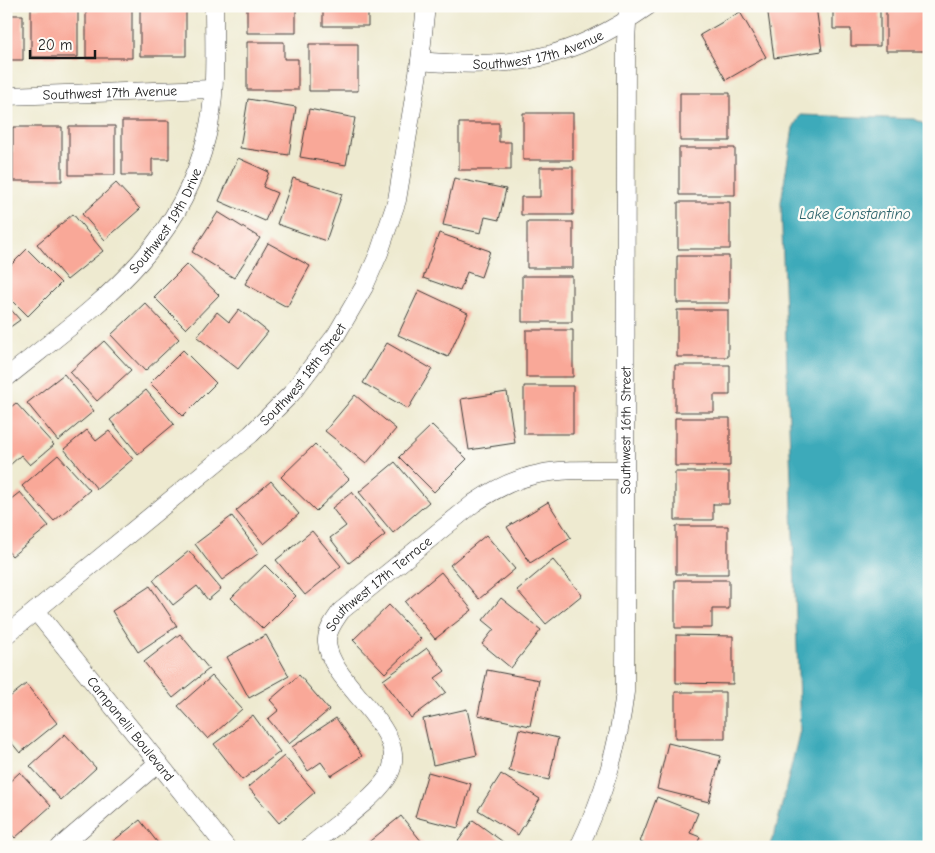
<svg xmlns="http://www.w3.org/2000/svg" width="935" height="853" font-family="'Comic Neue',sans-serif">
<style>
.water{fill:#3caaba;stroke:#2c636b}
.building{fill:#f9a898}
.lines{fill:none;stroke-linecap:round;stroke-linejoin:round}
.street-casing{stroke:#3c3b37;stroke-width:19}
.street{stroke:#fff;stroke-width:18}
.labels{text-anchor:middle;stroke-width:4.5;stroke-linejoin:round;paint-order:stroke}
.street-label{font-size:14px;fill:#1c1c1c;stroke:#fdfcf7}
.water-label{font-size:15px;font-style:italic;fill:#2c636b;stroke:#fdfcf7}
</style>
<rect width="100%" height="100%" fill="#fdfcf7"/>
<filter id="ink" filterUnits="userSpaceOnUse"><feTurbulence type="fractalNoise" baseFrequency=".02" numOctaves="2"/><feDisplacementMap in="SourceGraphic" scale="10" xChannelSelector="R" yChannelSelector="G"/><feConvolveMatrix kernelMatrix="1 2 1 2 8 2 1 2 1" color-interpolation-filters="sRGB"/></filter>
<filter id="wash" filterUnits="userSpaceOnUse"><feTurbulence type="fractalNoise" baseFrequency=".0096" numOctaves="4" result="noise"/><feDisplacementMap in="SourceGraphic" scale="20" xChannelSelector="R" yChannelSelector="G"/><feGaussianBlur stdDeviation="1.12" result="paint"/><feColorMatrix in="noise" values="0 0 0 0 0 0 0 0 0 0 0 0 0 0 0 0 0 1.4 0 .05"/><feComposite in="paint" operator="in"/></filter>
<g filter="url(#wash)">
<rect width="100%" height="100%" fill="#eeead0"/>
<!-- water -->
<path class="water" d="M800,115L915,119L929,127V847H769L776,829L800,730L781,202L793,128Z"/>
<g id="blocks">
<!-- building -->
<path class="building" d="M140,6H186V56H140Z
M247,6H296V33H247Z
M323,6H368V26H323Z
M767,6H816L822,51L774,58Z
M833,6H880V46H851V29H833Z
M886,6H929V51H886Z
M86,7H132V58H86Z
M31,8H78V57H31Z
M740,12L766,57L726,80L700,35Z
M6,15H23V60H6Z
M247,42H284V59H298V90H247Z
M309,44H358V91H309Z
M680,93H730V141H680Z
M248,99L296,107L289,155L240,148Z
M309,109L355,118L346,165L300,157Z
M523,113H573V160H523Z
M122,121H169V159H152V175H122Z
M459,123H499V142H511V170H459Z
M69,126H115V175H69Z
M13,127H62V181H13Z
M679,148H735V195H679Z
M238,158L269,172L263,187L277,193L265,221L219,201Z
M540,167H573V215H521V197H540Z
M293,178L342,194L326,241L277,224Z
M454,178L506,189L499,220L485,217L481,233L443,225Z
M116,183L140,209L105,240L82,214Z
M678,202H730V249H678Z
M218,212L260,238L234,278L192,252Z
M73,214L103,251L67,280L37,244Z
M527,222H573V268H527Z
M439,233L490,251L481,277L467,272L460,291L423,278Z
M268,243L310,266L287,307L245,284Z
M27,249L61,283L28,316L6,294V270Z
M677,256H729V303H677Z
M187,264L219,295L186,329L154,297Z
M522,276H572V322H522Z
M419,290L468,313L448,357L398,335Z
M145,303L179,339L145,371L111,335Z
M6,304L20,320L6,330Z
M239,309L268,332L238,369L197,337L217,312L229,322Z
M677,310H728V357H677Z
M526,330H573V377H526Z
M104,341L131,370L97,401L70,372Z
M387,343L432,369L408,409L363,383Z
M183,350L216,383L183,416L150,383Z
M675,365H730V395H714V412H675Z
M64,374L94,411L58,441L27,403Z
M524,386H573V434H524Z
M146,390L174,424L138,454L110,420Z
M507,392L515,443L469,450L461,399Z
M355,395L396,429L366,464L325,431Z
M16,403L54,445L30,465L21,455L10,465L6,461V411Z
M675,418H730V466H675Z
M432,425L467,459L434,492L399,457Z
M87,430L96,441L109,431L133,459L97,489L64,449Z
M315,444L349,479L316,511L281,477Z
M58,455L90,490L54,521L22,486Z
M395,462L429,502L393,533L359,492Z
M675,472H729V504H713V520H675Z
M271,481L299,514L264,544L236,511Z
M20,492L49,526L12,556L6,549V503Z
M352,492L385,535L349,563L330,538L346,526L332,508Z
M548,502L571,538L530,563L507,527Z
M232,516L259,553L222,580L195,544Z
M676,526H728V574H676Z
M312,531L341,566L305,595L276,560Z
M486,535L515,569L479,599L450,565Z
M189,551L221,589L208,600L197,586L173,605L153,580Z
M553,560L582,595L546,624L517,590Z
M265,565L296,596L263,629L231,598Z
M441,572L472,610L435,639L405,602Z
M675,580H729V609H712V628H675Z
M150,586L177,626L138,652L112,611Z
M501,598L541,630L511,668L482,644L494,629L483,620Z
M389,605L421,639L385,673L353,640Z
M180,634L209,669L173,698L144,662Z
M266,635L289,676L249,698L227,657Z
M676,635L733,636V684L676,683Z
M427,648L445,671L435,678L446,692L411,718L383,680Z
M487,670L539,680L530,726L478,715Z
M299,675L329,710L289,744L268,719L279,710L270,700Z
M212,676L242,709L208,739L178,706Z
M26,684L57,723L20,753L6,736V700Z
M675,692H725V739H675Z
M467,709L477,755L433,765L423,719Z
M253,715L280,752L242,780L214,744Z
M336,718L362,756L331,776L321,762L308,771L292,747Z
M519,729L558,738L549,780L509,771Z
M65,734L96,768L61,800L30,766Z
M668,743L721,756L709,802L657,789Z
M284,756L315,792L279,823L248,787Z
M20,772L51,806L15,838L6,828V785Z
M428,772L471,784L458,828L415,817Z
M501,774L540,799L518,835L478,810Z
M657,797L698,813L690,833L700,837L696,847H653L640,842Z
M401,816L426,847H367L365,845Z
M140,820L161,847H116L112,842Z
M473,820L510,847H454Z"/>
</g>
</g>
<g filter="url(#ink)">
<use href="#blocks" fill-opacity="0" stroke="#3c3b37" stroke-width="1"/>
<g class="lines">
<defs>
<g id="street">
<path id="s1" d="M420,61C512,70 571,60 648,6"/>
<path id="s2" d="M6,96L213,89"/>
<path id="s3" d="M6,378C94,307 179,252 207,135C217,93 214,49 214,6"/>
<path id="s4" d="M36,611L226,847"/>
<path id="s5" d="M6,635L251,434L291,394L336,335L364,287L379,253L397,200L420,61L426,6"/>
<path d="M60,847L158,763"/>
<path id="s6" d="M309,847C331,828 372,801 387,778C417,733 329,685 327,642C326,631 335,620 341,611L474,503C529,466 561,470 624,470"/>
<path id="s7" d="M579,847C604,795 618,749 625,692L626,41L628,6"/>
</g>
</defs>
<!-- street casing -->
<use href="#street" class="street-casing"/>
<!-- street -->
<use href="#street" class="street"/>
</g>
</g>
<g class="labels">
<!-- street labels -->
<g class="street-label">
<text dy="5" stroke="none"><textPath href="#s1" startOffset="120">Southwest 17th Avenue</textPath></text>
<text dy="5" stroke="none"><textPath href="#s2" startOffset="104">Southwest 17th Avenue</textPath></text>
<text dy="5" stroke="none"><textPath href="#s3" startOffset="226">Southwest 19th Drive</textPath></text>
<text dy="5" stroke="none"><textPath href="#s5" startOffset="396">Southwest 18th Street</textPath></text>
<text dy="5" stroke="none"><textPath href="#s7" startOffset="424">Southwest 16th Street</textPath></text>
<text dy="5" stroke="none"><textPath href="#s6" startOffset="342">Southwest 17th Terrace</textPath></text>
<text dy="5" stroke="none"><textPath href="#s4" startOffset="151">Campanelli Boulevard</textPath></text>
</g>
<!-- water labels -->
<g class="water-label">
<text x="855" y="219">Lake Constantino</text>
</g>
</g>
<!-- margin -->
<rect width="935" height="853" fill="none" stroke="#fdfcf7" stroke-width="25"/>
<!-- scale -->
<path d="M30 50v8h65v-8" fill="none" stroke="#1c1c1c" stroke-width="2.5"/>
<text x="38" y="50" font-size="15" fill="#1c1c1c" stroke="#fdfcf7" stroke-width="4" paint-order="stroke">20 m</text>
</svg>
